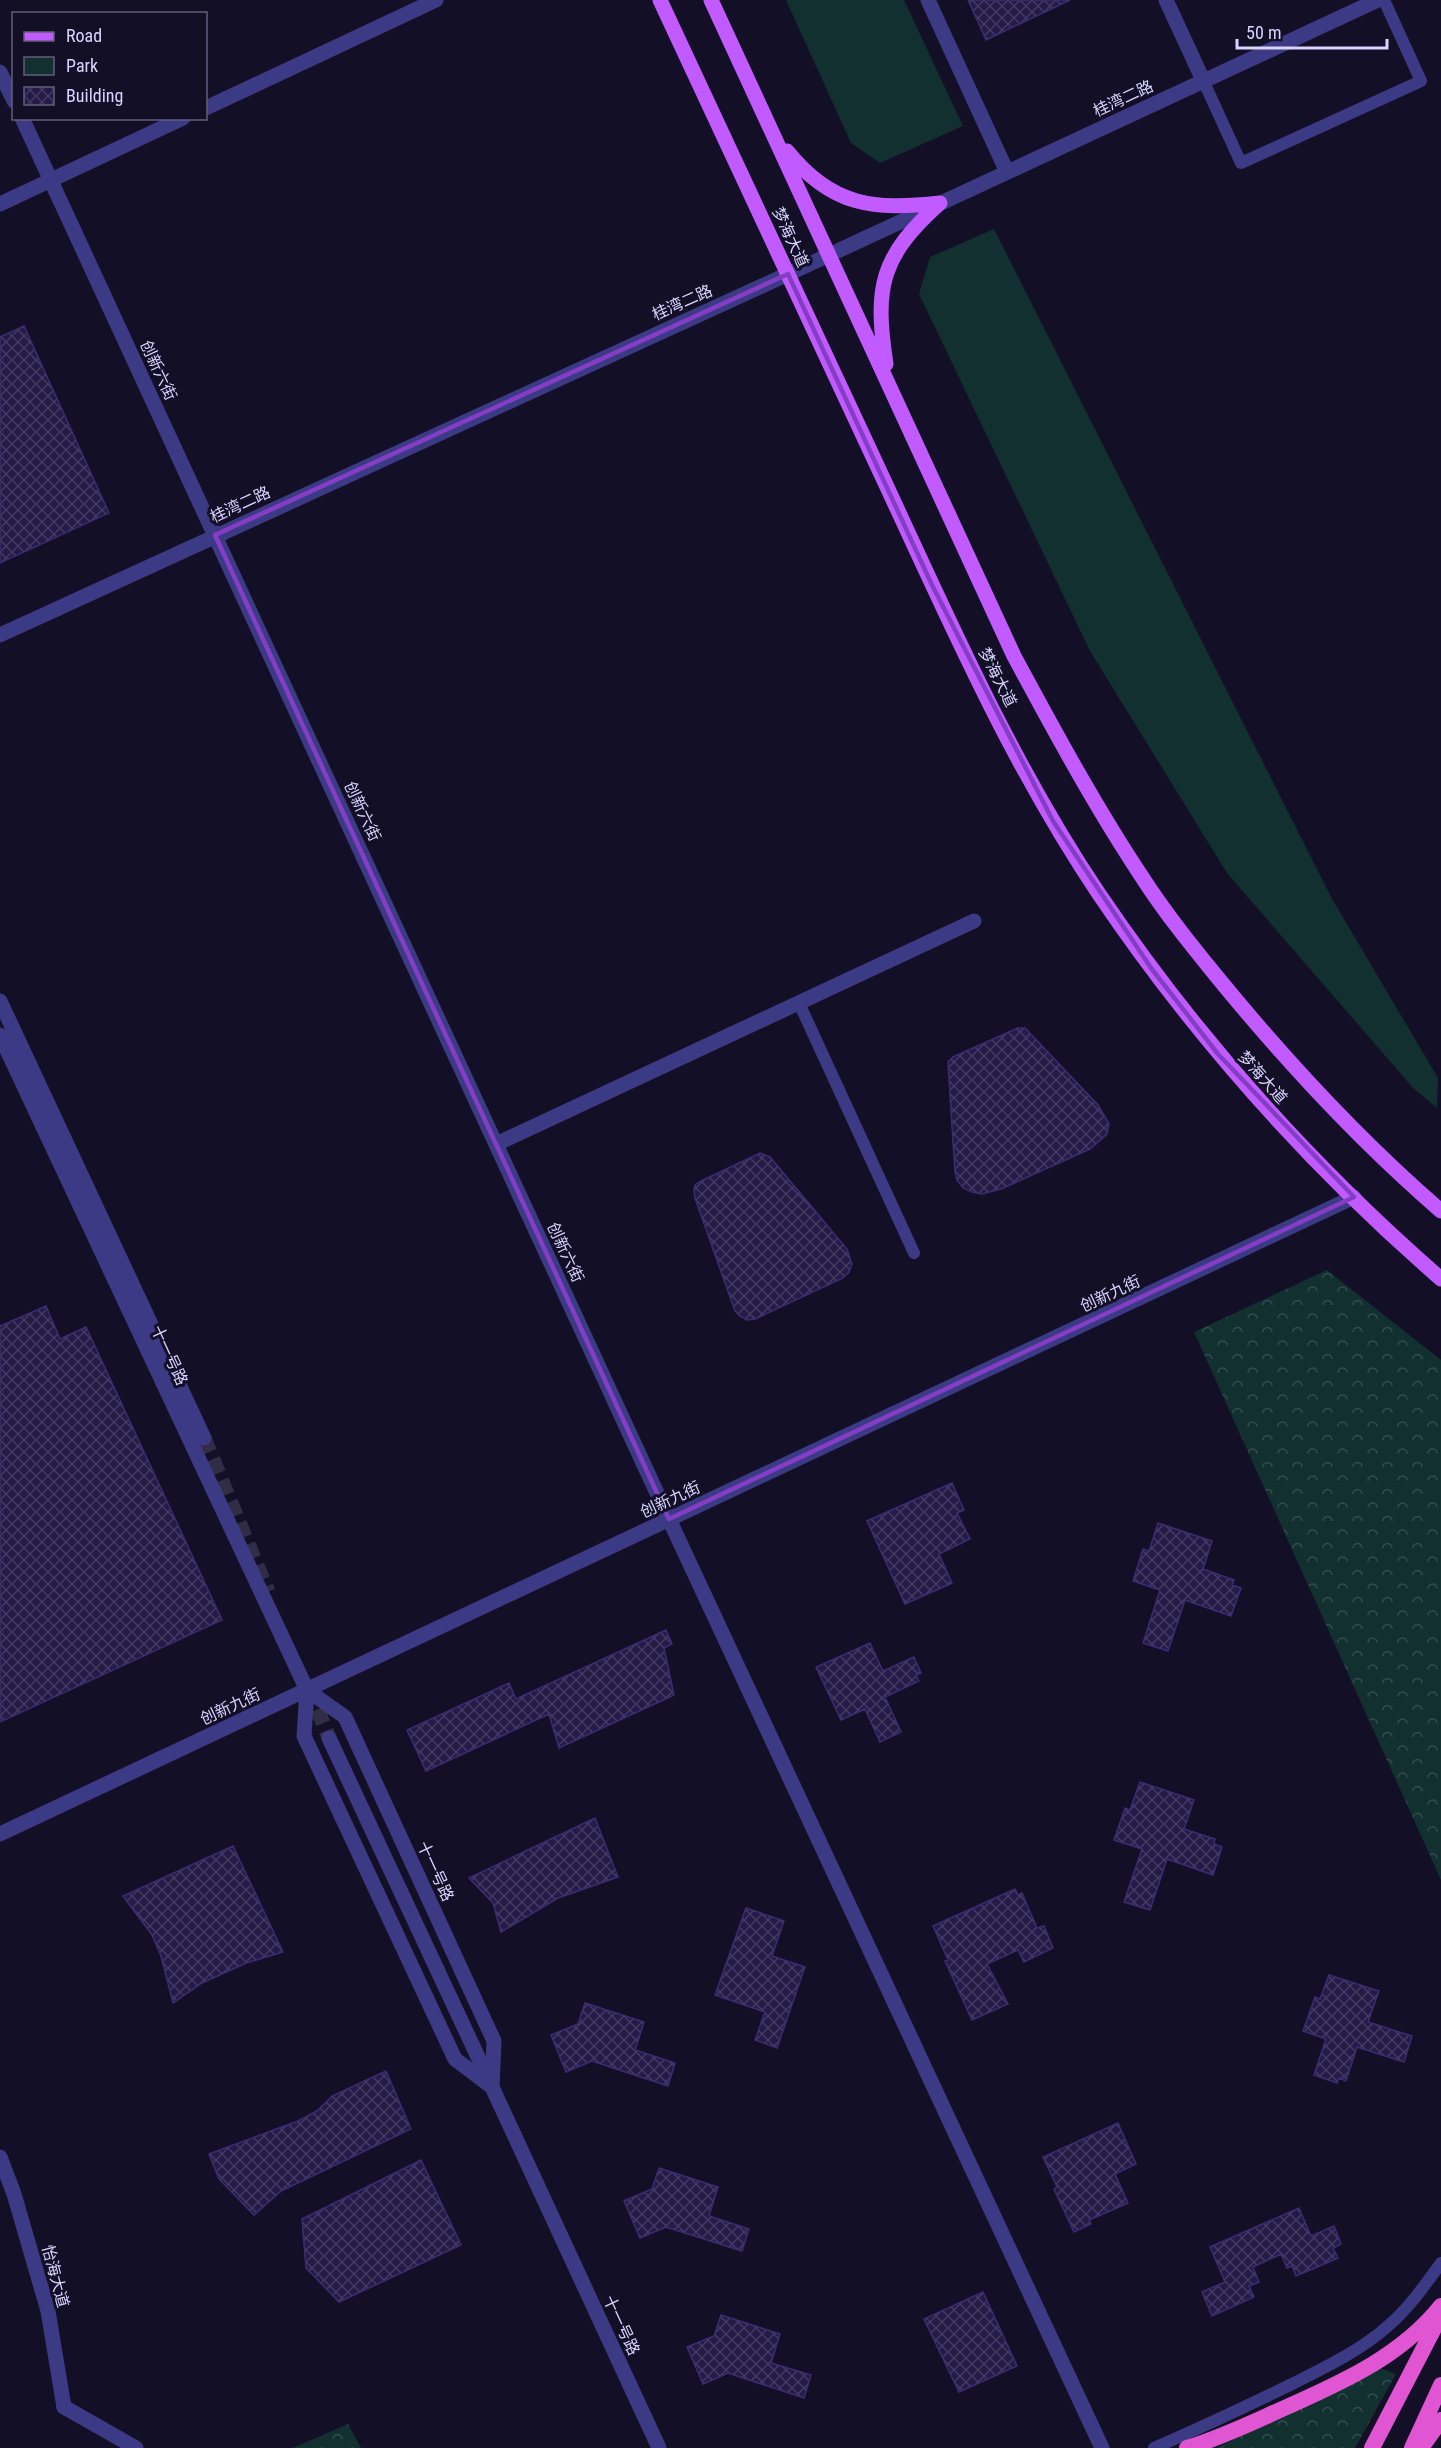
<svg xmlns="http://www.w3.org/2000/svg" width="1441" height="2448" font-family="'Roboto Condensed','Noto Sans SC',sans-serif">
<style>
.forest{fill:url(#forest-crowns)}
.green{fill:#12302f}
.building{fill:url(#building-cross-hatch);stroke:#3b2d73;stroke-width:1.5}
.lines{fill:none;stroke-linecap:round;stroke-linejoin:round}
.minor-tunnel{stroke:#312d47;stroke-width:15;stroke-dasharray:15 8;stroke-linecap:butt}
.service{stroke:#3d3a85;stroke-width:12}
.minor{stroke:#3d3a85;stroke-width:15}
.tertiary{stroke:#3d3a85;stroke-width:15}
.primary{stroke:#c25bff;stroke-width:15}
.trunk{stroke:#e055d1;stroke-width:16}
.marked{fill:none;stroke:#843dc5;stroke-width:4.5;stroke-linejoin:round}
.labels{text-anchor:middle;stroke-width:6;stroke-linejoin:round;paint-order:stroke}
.street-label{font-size:16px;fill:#d9d4ff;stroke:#130f26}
</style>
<defs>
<pattern id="forest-crowns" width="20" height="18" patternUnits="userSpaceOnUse" patternTransform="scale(1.5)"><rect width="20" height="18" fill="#12302f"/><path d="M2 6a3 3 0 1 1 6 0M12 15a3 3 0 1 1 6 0" fill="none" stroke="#344d4e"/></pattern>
<pattern id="building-cross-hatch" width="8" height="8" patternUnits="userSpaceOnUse" patternTransform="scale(1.5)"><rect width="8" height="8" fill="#241b47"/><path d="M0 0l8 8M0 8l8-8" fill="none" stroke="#433b63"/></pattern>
</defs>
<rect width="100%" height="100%" fill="#130f26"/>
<!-- forest -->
<path class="forest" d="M1327,1270L1441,1360V1880L1194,1332Z
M1380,2368L1396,2374L1355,2448H1216Z
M348,2424L361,2448H293Z"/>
<!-- green -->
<path class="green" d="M786,0H904L963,126L880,163L851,143Z
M994,229L1331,897L1438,1078L1437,1108L1413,1088L1227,873L1090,651L919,294L930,257Z"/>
<!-- building -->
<path class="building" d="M968,0H1070L986,40Z
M24,326L109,513L0,563V337Z
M1018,1028H1025L1098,1105L1109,1124L1107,1134L1090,1149L1001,1189L982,1194L972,1192L963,1188L957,1180L955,1172L948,1062L953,1057Z
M760,1153L770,1157L847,1249L852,1264L849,1272L843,1278L755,1319L747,1320L740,1316L735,1311L695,1198L694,1190L695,1185L701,1181Z
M46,1306L60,1339L86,1327L222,1620L0,1722V1326Z
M952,1483L964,1510L957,1513L970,1539L939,1554L952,1583L905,1604L867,1521Z
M1158,1523L1212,1541L1203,1569L1234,1580L1232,1585L1241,1588L1231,1616L1185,1600L1168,1651L1143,1643L1160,1590L1133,1581L1143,1549L1149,1551Z
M666,1630L672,1644L664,1648L674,1695L559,1748L549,1714L426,1771L407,1730L509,1683L516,1699Z
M870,1643L883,1671L914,1657L921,1673L916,1675L919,1681L885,1697L901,1732L880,1742L865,1709L841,1720L816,1667Z
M1140,1782L1194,1800L1184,1829L1215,1839L1214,1844L1222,1847L1213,1875L1167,1859L1150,1910L1124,1902L1142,1849L1114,1840L1125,1808L1130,1810Z
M595,1818L618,1877L558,1898L501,1932L493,1903L469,1878Z
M233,1846L283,1952L246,1963L202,1983L173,2003L161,1956L152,1935L123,1896Z
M1015,1889L1018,1895L1022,1893L1037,1928L1044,1926L1053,1948L1024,1962L1018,1950L987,1964L1008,2004L972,2020L945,1961L948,1960L933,1926Z
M746,1908L784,1921L772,1956L805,1967L777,2048L755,2040L765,2012L715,1995Z
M1329,1975L1379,1991L1368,2022L1412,2036L1404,2062L1357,2047L1346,2081L1339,2078L1337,2083L1314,2075L1326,2039L1303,2031L1315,1997L1320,1999Z
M585,2003L644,2022L635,2050L675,2063L668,2086L592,2061L566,2072L551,2035L578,2024Z
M386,2071L411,2129L281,2191L254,2215L219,2179L209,2154L298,2121L317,2111L332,2096Z
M1118,2123L1136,2164L1115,2174L1128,2203L1089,2220L1091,2224L1074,2232L1054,2189L1057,2187L1043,2157Z
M421,2160L461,2245L339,2302L306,2268L302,2219Z
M659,2168L718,2187L709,2216L749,2229L742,2251L666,2227L640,2238L624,2201L652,2189Z
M1299,2208L1311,2236L1334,2226L1341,2244L1333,2248L1338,2258L1296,2276L1292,2266L1287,2268L1281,2254L1253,2267L1259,2282L1249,2286L1254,2297L1212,2316L1202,2292L1225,2282L1210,2247Z
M983,2292L1017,2366L959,2392L924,2319Z
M721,2315L780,2334L771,2363L811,2375L804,2398L728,2373L703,2384L687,2347L714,2336Z"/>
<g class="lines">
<!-- minor-tunnel -->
<path class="minor-tunnel" d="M204,1438L268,1592
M309,1688L329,1738"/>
<!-- service -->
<path class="service" d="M1203,80L1241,163L1421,81L1384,0
M799,1003L914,1253
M1154,2448C1200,2428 1245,2407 1290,2385C1324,2368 1360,2351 1388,2326C1409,2308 1425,2285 1441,2263"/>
<!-- minor -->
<path class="minor" d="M928,0L1007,172
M1166,0L1203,80
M206,108L436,0
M0,204L183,118
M0,1001L204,1438
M496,1144L974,921
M669,1519L1102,2448
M329,1738L492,2087
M64,2407L136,2448"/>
<!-- tertiary -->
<path class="tertiary" d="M0,72L14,101
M22,118L669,1519
M0,635L788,274L1378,0
M0,1035L307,1690L304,1736L455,2059L492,2087
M307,1690L345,1717L494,2041L492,2087L659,2448
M0,1834L1354,1197
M0,2157L14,2194L48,2311L64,2407"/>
<!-- primary -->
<path class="primary" d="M660,0C736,163 812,326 888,489C952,627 1014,768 1099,894C1195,1036 1311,1166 1441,1279
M711,0L1014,656C1055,732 1096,808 1144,880C1166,914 1192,946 1218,978C1286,1061 1360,1141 1441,1211
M787,151C832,207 874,210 940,203
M886,364C874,286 881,256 940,203"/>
<!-- trunk -->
<path class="trunk" d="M1187,2448C1223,2437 1255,2421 1289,2406C1345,2381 1402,2355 1441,2306
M1372,2448L1441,2315
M1412,2448L1441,2385
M1421,2448L1441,2420"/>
</g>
<!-- marked area -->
<path class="marked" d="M788,274L932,585L1053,821L1151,968L1218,1054L1354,1197L669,1519L215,535Z"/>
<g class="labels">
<!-- street labels -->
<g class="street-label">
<text transform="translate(1123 98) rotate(-25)" y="6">桂湾二路</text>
<text transform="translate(791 237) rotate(65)" y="6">梦海大道</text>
<text transform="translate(682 302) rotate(-24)" y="6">桂湾二路</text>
<text transform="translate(159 370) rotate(65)" y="6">创新六街</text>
<text transform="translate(240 504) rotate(-25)" y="6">桂湾二路</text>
<text transform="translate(998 677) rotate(63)" y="6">梦海大道</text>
<text transform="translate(363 811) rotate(65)" y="6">创新六街</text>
<text transform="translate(1263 1077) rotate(48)" y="6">梦海大道</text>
<text transform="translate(566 1252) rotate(65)" y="6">创新六街</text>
<text transform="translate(1110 1293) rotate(-25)" y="6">创新九街</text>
<text transform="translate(170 1355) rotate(65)" y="6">十一号路</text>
<text transform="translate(670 1499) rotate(-25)" y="6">创新九街</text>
<text transform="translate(230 1706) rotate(-25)" y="6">创新九街</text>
<text transform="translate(436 1871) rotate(65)" y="6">十一号路</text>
<text transform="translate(56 2276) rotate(75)" y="6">怡海大道</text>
<text transform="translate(622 2325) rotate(65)" y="6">十一号路</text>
</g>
</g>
<!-- legend -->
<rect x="12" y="12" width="195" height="108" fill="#130f26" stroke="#625e7d" stroke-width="1.5"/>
<rect x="24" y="32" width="30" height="9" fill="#c25bff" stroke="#625e7d" stroke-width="1.5"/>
<text x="66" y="42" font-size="18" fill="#d9d4ff">Road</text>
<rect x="24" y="57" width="30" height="18" fill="#12302f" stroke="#625e7d" stroke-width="1.5"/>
<text x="66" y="72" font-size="18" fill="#d9d4ff">Park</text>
<rect x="24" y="87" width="30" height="18" fill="url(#building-cross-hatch)" stroke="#625e7d" stroke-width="1.5"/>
<text x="66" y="102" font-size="18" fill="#d9d4ff">Building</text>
<!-- scale -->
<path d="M1237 39v9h150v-9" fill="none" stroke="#d9d4ff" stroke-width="3"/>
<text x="1246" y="39" font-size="18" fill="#d9d4ff" stroke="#130f26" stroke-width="4.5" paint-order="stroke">50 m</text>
</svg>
